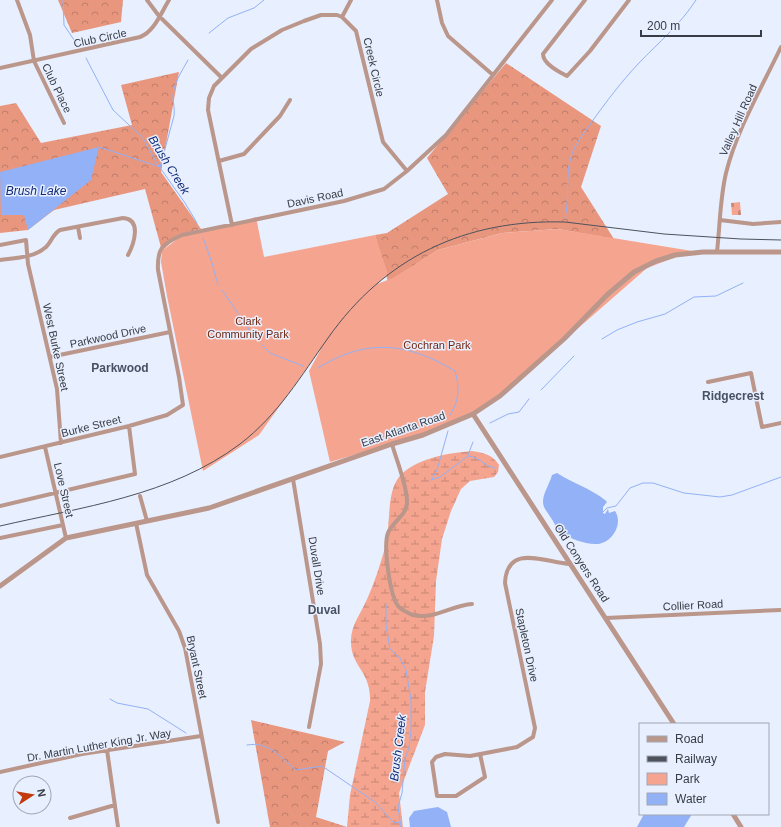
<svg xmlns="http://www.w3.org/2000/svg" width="781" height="827" font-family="Arial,sans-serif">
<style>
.forest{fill:url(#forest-crowns)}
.wetland{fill:url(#wetland-marsh)}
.cemetery{fill:url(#cemetery-stones)}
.green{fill:#f5a58f}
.water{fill:#92b1f6}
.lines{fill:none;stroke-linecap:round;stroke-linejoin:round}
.stream{stroke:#92b1f6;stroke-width:1}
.minor{stroke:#bb968b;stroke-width:4}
.tertiary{stroke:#bb968b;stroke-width:5}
.rail{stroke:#4d525c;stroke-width:1}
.labels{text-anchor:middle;stroke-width:3;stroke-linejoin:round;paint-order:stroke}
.street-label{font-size:11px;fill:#373c45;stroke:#e8effe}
.park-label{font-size:11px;fill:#6f2611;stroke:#e8effe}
.water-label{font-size:12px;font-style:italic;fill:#102a77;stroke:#e8effe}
.neighbourhood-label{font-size:12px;font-weight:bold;fill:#485164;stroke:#e8effe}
</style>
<defs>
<pattern id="forest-crowns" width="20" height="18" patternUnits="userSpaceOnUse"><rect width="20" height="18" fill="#e9967f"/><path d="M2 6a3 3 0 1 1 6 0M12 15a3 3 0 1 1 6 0" fill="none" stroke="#be7c6a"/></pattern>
<pattern id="wetland-marsh" width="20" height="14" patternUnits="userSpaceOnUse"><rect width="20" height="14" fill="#f5a58f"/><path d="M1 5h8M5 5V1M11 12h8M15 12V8" fill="none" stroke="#c78877"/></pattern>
<pattern id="cemetery-stones" width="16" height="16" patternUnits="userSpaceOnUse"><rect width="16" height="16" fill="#f5a58f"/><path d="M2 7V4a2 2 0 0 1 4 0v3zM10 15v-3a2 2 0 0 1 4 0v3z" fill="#c78877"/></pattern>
</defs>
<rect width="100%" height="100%" fill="#e8effe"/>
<!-- forest -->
<path class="forest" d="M58,0H123L121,22L72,33Z
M506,63L601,126L581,187L614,239L558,229L502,233L438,250L388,282L375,235L387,233L448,194L427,158Z
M179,72L161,172L201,229L180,234L162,251L145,189L54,210L28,230L0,233V106L16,103L41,143L132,125L121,85Z
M251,720L345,742L328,751L316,817L347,827H270Z"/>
<!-- wetland -->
<path class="wetland" d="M472,451C484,453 492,454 499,465L498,472L494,477L470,481L461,489L451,511L442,539L436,581L434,636L425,692V725L399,793L403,827H347L350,795L370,701C371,671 351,667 351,642C350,626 362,612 368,597C375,581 380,565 385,548C391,527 386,493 399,477C415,458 449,453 472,451Z"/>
<!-- cemetery -->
<path class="cemetery" d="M740,202L741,215H732L731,203Z"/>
<!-- green -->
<path class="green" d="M256,217L264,257L375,235L388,274L377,284L393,278L438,250L502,233L558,229L692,251L647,268L504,393L474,416L434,431L330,462L309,371L322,347L259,435L203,471L167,296L161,262L162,251L182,235L232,225Z"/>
<!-- water -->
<path class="water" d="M99,147L91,180L28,230L24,215H1L0,172Z
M557,473C572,483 590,488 605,500L607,502L603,507V513L605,514L608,509L609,513L615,511C624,524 611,545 595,544C585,544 567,538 560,531C556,528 554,522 551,518C548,513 543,508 543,502C543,493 550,483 552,475Z
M438,807L447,812L451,827H410L409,818L414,811Z
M644,814H692L684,827H637Z"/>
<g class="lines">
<!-- stream -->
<path class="stream" d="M63,0L64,25L76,43
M209,33L228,18L254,8L264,0
M86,58L113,110L143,138L156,162L185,203L197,223
M99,147L160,167
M160,167L174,116C175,108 173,104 173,96C173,84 182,71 188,60
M565,218C570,198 565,177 571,157C574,145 584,133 591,123C606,102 621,82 639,63C659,42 680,25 696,0
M203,238L212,263L218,285
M222,290L255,338
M602,339L617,330L637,322L665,314L694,297L716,296L743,283
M261,344L270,353L303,366
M318,368C366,338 407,342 455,371C460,388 459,401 450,415
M541,390L574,356
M490,423L508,414L519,412L529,399
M468,455L473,442
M432,479L437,470L448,431
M431,480L440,477L468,456C481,457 484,467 495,468
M603,512L607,508L616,506L630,488L643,483H653L684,493L720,497L732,495L781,477
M386,604V625L390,649L400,658L406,670L411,700V730L409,748L405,759L402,793L398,807L401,827
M110,699L117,703L148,709L186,733
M247,745C269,741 280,757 296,770L322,766L375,802L394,823L399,822L400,826"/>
<!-- minor -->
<path class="minor" d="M17,0L30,35L34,61L64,123
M147,0L159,16L221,77
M437,0L442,23L448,36L493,75
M585,0L543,54C543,64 559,72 567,76L590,51L629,0
M342,17L351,0
M0,68L140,37C154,32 161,13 169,0
M219,161L244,154L280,116L290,100
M720,220L753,224L781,222
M232,225L208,110L209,98L214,86L251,49L282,30L304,21L321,15H337L342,17L356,31L383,142L407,171
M78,227L80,238
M0,245L26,240L28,264L57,389L61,443
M717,252C720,225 720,198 726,173C737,129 762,87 781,47
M0,260C15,258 34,258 46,247C52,241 52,235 60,230L123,218C142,219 134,244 128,255
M50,357L170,332
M708,382L751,373L762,427L781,423
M392,444C396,459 408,488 407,503C407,515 392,522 388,533C383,546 390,598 399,607C402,610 410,614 413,615C435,620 452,605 472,604
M45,447L66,538
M0,457L129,426L167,415L183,405L179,377L158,270C157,248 162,244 182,235L344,201L384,189L407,171L446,135L552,0
M293,479L320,644L321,664L309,727
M140,496L147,521
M0,506L135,474L129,426
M136,523L147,575L179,631L185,648L218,822
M0,538L63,525
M606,618L781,610
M107,750L118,827
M480,754L485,777L456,796H437L432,762L436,757L445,754L470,756L517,747L533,737L535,728L505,583C507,543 544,562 570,564
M0,772L82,754L201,736
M70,818L115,805"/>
<!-- tertiary -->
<path class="tertiary" d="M473,414L674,724
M0,586L66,538L209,508L392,444L423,435L473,414L500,396L564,339L608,294L634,272L656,261L675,255L703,252H781
M733,814L741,827"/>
<!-- rail -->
<path class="rail" d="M0,526C82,507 171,496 240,444C278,415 301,376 328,338C385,257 466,219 565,222L664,234L741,239L781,240"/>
</g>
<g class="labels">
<!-- street labels -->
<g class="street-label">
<text transform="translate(100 38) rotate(-12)" y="4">Club Circle</text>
<text transform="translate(374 67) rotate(77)" y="4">Creek Circle</text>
<text transform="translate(57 88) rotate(64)" y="4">Club Place</text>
<text transform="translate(738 120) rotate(-66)" y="4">Valley Hill Road</text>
<text transform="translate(315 198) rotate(-12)" y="4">Davis Road</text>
<text transform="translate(108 336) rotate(-12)" y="4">Parkwood Drive</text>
<text transform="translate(56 347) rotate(78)" y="4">West Burke Street</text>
<text transform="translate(91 426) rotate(-14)" y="4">Burke Street</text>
<text transform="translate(403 429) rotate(-19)" y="4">East Atlanta Road</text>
<text transform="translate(64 490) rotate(77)" y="4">Love Street</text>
<text transform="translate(582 563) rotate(57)" y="4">Old Conyers Road</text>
<text transform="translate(317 566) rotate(81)" y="4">Duvall Drive</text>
<text transform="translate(693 605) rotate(-3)" y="4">Collier Road</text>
<text transform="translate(527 645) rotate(78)" y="4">Stapleton Drive</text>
<text transform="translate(197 667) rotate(78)" y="4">Bryant Street</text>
<text transform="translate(99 745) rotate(-10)" y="4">Dr. Martin Luther King Jr. Way</text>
</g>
<!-- park labels -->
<g class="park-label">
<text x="248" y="325">Clark<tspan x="248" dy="13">Community Park</tspan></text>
<text x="437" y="349">Cochran Park</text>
</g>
<!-- water labels -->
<g class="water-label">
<text transform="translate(169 165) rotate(58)" y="4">Brush Creek</text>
<text x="36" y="195">Brush Lake</text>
<text transform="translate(398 748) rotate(-83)" y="4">Brush Creek</text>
</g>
<!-- neighbourhood labels -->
<g class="neighbourhood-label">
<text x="120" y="372">Parkwood</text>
<text x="733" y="400">Ridgecrest</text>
<text x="324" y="614">Duval</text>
</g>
</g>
<!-- legend -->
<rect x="639" y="723" width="130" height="92" fill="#e8effe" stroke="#a1a7b4"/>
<rect x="647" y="736" width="20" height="6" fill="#bb968b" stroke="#a1a7b4"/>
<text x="675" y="743" font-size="12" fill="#373c45">Road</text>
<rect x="647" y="756" width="20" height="6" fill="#4d525c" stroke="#a1a7b4"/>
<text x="675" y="763" font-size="12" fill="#373c45">Railway</text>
<rect x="647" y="773" width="20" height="12" fill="#f5a58f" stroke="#a1a7b4"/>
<text x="675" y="783" font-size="12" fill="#373c45">Park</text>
<rect x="647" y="793" width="20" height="12" fill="#92b1f6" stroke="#a1a7b4"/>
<text x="675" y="803" font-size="12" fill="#373c45">Water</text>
<!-- north arrow -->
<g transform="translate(32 795) rotate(78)"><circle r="19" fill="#e8effe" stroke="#a1a7b4"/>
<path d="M0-3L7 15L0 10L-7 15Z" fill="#c23a0b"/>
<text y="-6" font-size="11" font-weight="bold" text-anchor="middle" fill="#373c45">N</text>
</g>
<!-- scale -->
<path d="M641 30v6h120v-6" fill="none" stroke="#373c45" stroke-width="2"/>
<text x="647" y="30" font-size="12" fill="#373c45" stroke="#e8effe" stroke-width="3" paint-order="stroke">200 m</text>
</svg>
